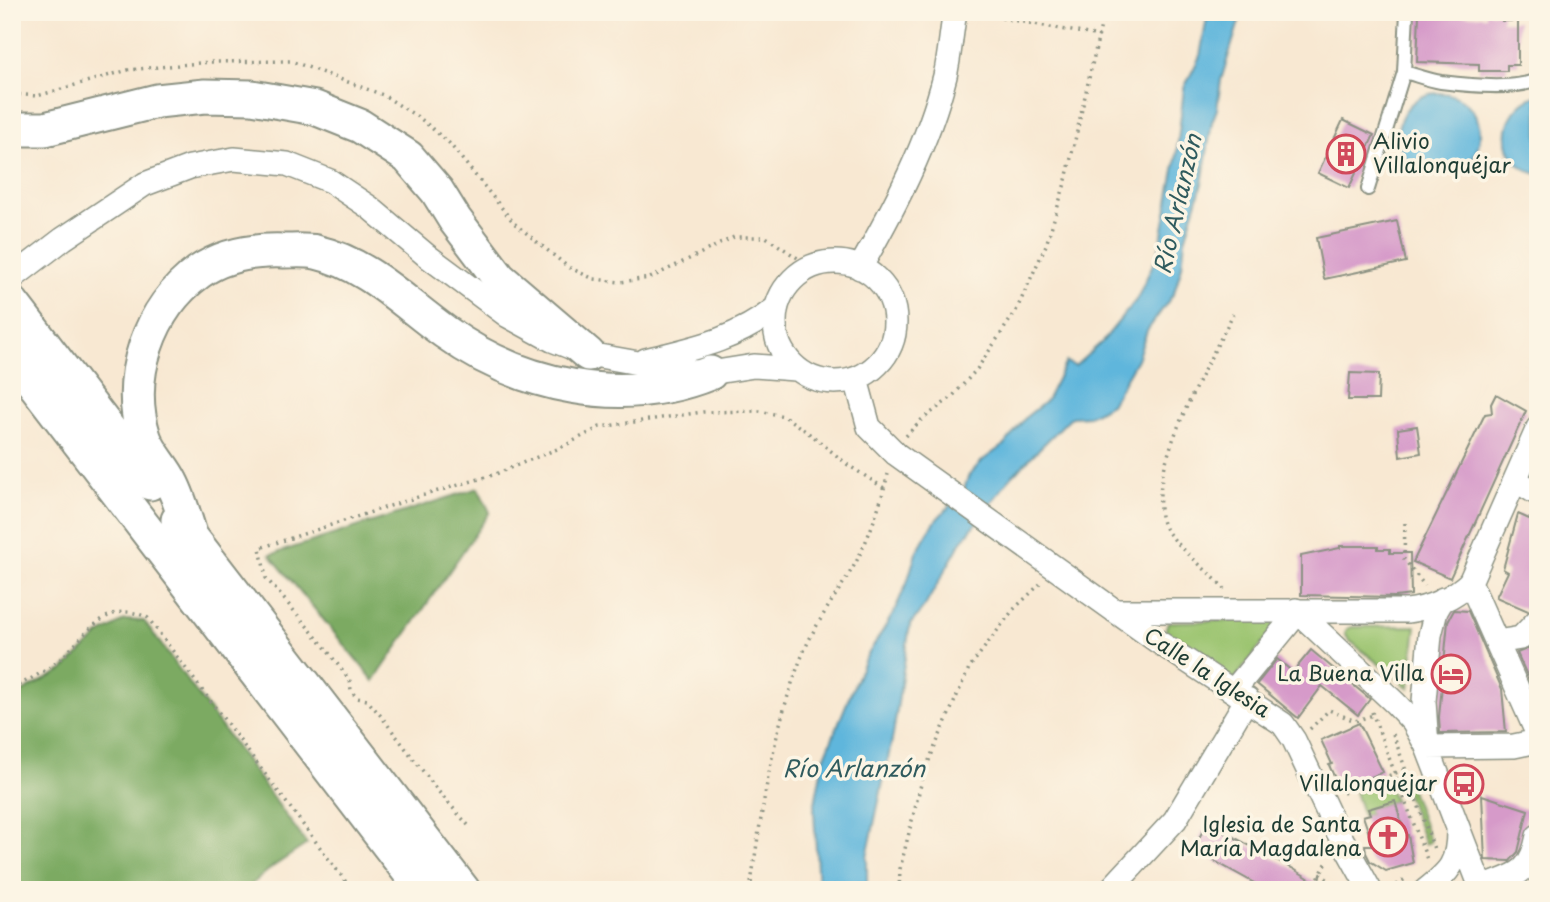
<svg xmlns="http://www.w3.org/2000/svg" width="1550" height="902" font-family="'Playpen Sans',sans-serif">
<style>
.green{fill:#9bc470;stroke:#5d8052;stroke-width:2}
.forest{fill:#7caa62;stroke:#4e744b;stroke-width:2}
.water{fill:#5fb6dc;stroke:#3f7a88;stroke-width:2}
.building{fill:#d69ac9}
.lines{fill:none;stroke-linecap:round;stroke-linejoin:round}
.lane-casing{stroke:#8c9283;stroke-width:16}
.street-casing{stroke:#8c9283;stroke-width:26}
.secondary-casing{stroke:#8c9283;stroke-width:37}
.path{stroke:#8c9283;stroke-width:3.5;stroke-dasharray:2 5;stroke-linecap:butt}
.lane{stroke:#fff;stroke-width:12}
.street{stroke:#fff;stroke-width:23}
.secondary{stroke:#fff;stroke-width:33}
.labels{text-anchor:middle;stroke-width:7;stroke-linejoin:round;paint-order:stroke}
.poi-label{font-size:21px;fill:#1f3d34;stroke:#fcf5e5;text-anchor:end}
.street-label{font-size:21px;fill:#1f3d34;stroke:#fcf5e5}
.water-label{font-size:23px;font-style:italic;fill:#2f5b5e;stroke:#fcf5e5}
</style>
<rect width="100%" height="100%" fill="#fcf5e5"/>
<filter id="ink" filterUnits="userSpaceOnUse"><feTurbulence type="fractalNoise" baseFrequency=".0143" numOctaves="2"/><feDisplacementMap in="SourceGraphic" scale="14" xChannelSelector="R" yChannelSelector="G"/><feConvolveMatrix kernelMatrix="1 2 1 2 8 2 1 2 1" color-interpolation-filters="sRGB"/></filter>
<filter id="wash" filterUnits="userSpaceOnUse"><feTurbulence type="fractalNoise" baseFrequency=".00686" numOctaves="4" result="noise"/><feDisplacementMap in="SourceGraphic" scale="28" xChannelSelector="R" yChannelSelector="G"/><feGaussianBlur stdDeviation="1.57" result="paint"/><feColorMatrix in="noise" values="0 0 0 0 0 0 0 0 0 0 0 0 0 0 0 0 0 1.4 0 .05"/><feComposite in="paint" operator="in"/></filter>
<g filter="url(#wash)">
<rect width="100%" height="100%" fill="#f8e8d2"/>
<!-- green -->
<path class="green" d="M1281,619L1234,680L1166,634V627L1169,622Z
M1416,626L1409,688L1349,640L1345,634L1347,629L1351,627Z
M1406,776L1430,842L1425,844L1401,778Z
M1386,784L1395,801L1369,809L1370,814L1363,816L1355,792Z"/>
<!-- forest -->
<path class="forest" d="M478,488L490,512L374,681L270,555Z
M125,620L144,621L307,844L271,868L245,890H17L12,881V697L63,670L99,635Z"/>
<!-- water -->
<path class="water" d="M1208,12H1242L1221,80L1217,109L1212,122L1202,184L1185,240L1182,266L1174,293L1147,331L1137,359L1111,404L1089,416L1071,417L1010,478L960,544L925,606L910,625L893,735L867,857V890H818L814,809L823,761L864,661L893,614L907,583L916,553L928,532L938,518L963,492L969,475L983,460L1005,444L1026,417L1046,401L1066,362L1075,366L1102,342L1137,299L1159,251L1176,159L1184,88L1200,56Z
M1398 134a41 41 0 1 1 82 0a41 41 0 1 1-82 0Z
M1538,95V174C1495,164 1497,108 1538,95Z"/>
<g id="blocks">
<!-- building -->
<path class="building" d="M1486,12H1502V21H1518V65H1507V71H1479V64L1417,62L1419,14L1486,16Z
M1343,120L1374,135L1349,188L1318,173Z
M1397,221L1406,262L1324,279L1316,238Z
M1350,373L1379,374L1378,400H1348Z
M1496,394L1526,411L1450,578L1413,562L1485,414L1492,413L1491,404Z
M1417,426L1421,453L1400,457L1398,429Z
M1518,514L1538,523V606L1528,611L1496,597L1508,572L1503,569Z
M1340,546H1378V549H1390V553H1410L1411,595L1395,597L1301,595V556L1340,548Z
M1454,610L1468,611L1502,689L1506,732L1440,733L1439,717L1448,621Z
M1538,641V700L1517,653L1530,648Z
M1311,650L1370,699L1358,715L1322,686L1298,718L1257,684L1277,659L1293,672Z
M1359,723L1383,772L1340,790L1329,765L1332,764L1321,740Z
M1482,795L1528,810L1518,852L1510,861L1485,860Z
M1395,801L1405,835H1408L1413,863L1386,871L1370,861L1366,853L1365,845H1373L1363,816L1370,814L1368,809Z
M1207,823L1292,868L1328,890H1267L1193,849Z"/>
</g>
</g>
<g filter="url(#ink)">
<use href="#blocks" fill-opacity="0" stroke="#8c9283" stroke-width="2"/>
<g class="lines">
<defs>
<path id="lane" d="M1404,72C1416,75 1428,80 1441,82C1465,85 1517,91 1538,79
M1368,189L1404,72L1407,12"/>
<path id="street" d="M775 322a60 60 0 1 1 120 0a60 60 0 1 1-120 0Z
M860,268C894,208 928,144 945,76C950,55 951,33 955,12
M12,278L63,239L145,184L190,167L234,159L287,164L330,181L369,207L426,255L508,316L552,340L588,354L683,371L710,373L754,366L795,369
M646,360C695,348 736,340 776,308
M856,379L869,427L896,454L1157,641L1283,724L1294,740L1334,825L1370,890
M1515,480L1538,494
M1470,582L1538,735
M1443,599L1436,611L1430,635L1424,701L1427,747L1482,890
M1296,610L1395,703L1413,722L1425,743
M1115,611H1407C1428,609 1455,597 1470,582L1538,428
M1497,642L1521,638L1538,620
M1234,690L1298,612
M1427,747L1514,746L1538,741
M1482,888C1516,874 1530,876 1538,836
M1110,890L1175,820L1247,699
M1426,890C1450,871 1458,863 1458,831"/>
<path id="secondary" d="M12,129H45L157,101L205,96L252,97L315,108L360,126L408,157L437,191L455,220L499,278L588,354
M12,303L150,483
M12,355L423,890
M178,520L463,890
M191,537C185,519 180,499 171,482C164,467 149,453 144,437C125,378 149,308 199,272C223,255 255,250 284,251C294,251 306,250 316,252C368,264 403,302 445,332C520,386 622,409 710,373"/>
</defs>
<!-- lane casing -->
<use href="#lane" class="lane-casing"/>
<!-- street casing -->
<use href="#street" class="street-casing"/>
<!-- secondary casing -->
<use href="#secondary" class="secondary-casing"/>
<!-- path -->
<path class="path" d="M974,13L1099,36
M12,94L37,96L128,70L210,62L291,61L383,95L421,119L449,143L514,223L568,267L594,279L620,282L650,278L734,237H766L811,267
M1532,409L1538,396
M906,436L920,421L952,397L977,369L1016,311L1046,245L1066,180L1104,12
M1405,523L1404,559L1425,586
M1225,589C1212,575 1173,542 1165,528C1140,477 1210,362 1233,314
M12,688C29,680 45,672 59,660C87,636 106,597 148,618L352,890
M1372,712L1428,862
M1310,729L1329,710L1355,721L1373,715
M1393,734L1434,849
M1343,793L1406,769
M468,825L438,791L381,716L367,700L357,698L351,691L350,681L324,646L266,578L260,548L421,496L493,475L562,447L600,427L703,412L759,411L784,416L814,437L848,465L884,488
M1320,874L1343,890
M1391,889L1408,877
M750,890C762,811 772,731 802,656C815,623 837,595 855,564C870,536 880,505 888,474
M899,890L900,869L924,772L969,668L1013,610L1040,584
M1312,890L1328,860"/>
<!-- lane -->
<use href="#lane" class="lane"/>
<!-- street -->
<use href="#street" class="street"/>
<!-- secondary -->
<use href="#secondary" class="secondary"/>
</g>
</g>
<!-- icons -->
<defs>
<symbol id="building-ring" viewBox="-11 -11 22 22"><circle r="9.5" fill="#fcf5e5" stroke="#d1495b" stroke-width="1.5"/><path d="M-4-6H4V6H1V3H-1V6H-4ZM-2.5-4.3h1.7v1.8h-1.7ZM.8-4.3h1.7v1.8H.8ZM-2.5-1h1.7V.8h-1.7ZM.8-1h1.7V.8H.8Z" fill="#d1495b"/></symbol>
<symbol id="hotel-ring" viewBox="-11 -11 22 22"><circle r="9.5" fill="#fcf5e5" stroke="#d1495b" stroke-width="1.5"/><path d="M-6-4.5h1.5V1H6V5H4.5V3h-9V5H-6ZM-4 0a1.8 1.8 0 1 1 3.6 0ZM.5 0V-2.5h3Q6-2.5 6 0Z" fill="#d1495b"/></symbol>
<symbol id="bus-ring" viewBox="-11 -11 22 22"><circle r="9.5" fill="#fcf5e5" stroke="#d1495b" stroke-width="1.5"/><path d="M-5-6H5V4H4V6H2V4H-2V6H-4V4H-5ZM-3.5-4V0h7V-4ZM-3.5 1.2v1.5H-2V1.2ZM2 1.2v1.5H3.5V1.2Z" fill="#d1495b"/></symbol>
<symbol id="church-ring" viewBox="-11 -11 22 22"><circle r="9.5" fill="#fcf5e5" stroke="#d1495b" stroke-width="1.5"/><path d="M-1.2-6h2.4v3.5h3.3v2.4h-3.3V6h-2.4V-.1h-3.3v-2.4h3.3Z" fill="#d1495b"/></symbol>
</defs>
<g fill-rule="evenodd">
<use href="#building-ring" x="1324" y="132" width="44" height="44"/>
<use href="#hotel-ring" x="1429" y="652" width="44" height="44"/>
<use href="#bus-ring" x="1442" y="762" width="44" height="44"/>
<use href="#church-ring" x="1366" y="815" width="44" height="44"/>
</g>
<g class="labels">
<!-- poi labels -->
<g class="poi-label">
<text x="1373" y="149" text-anchor="start">Alivio<tspan x="1373" dy="24">Villalonquéjar</tspan></text>
<text x="1424" y="681">La Buena Villa</text>
<text x="1437" y="791">Villalonquéjar</text>
<text x="1361" y="832">Iglesia de Santa<tspan x="1361" dy="24">María Magdalena</tspan></text>
</g>
<!-- street labels -->
<g class="street-label">
<text transform="translate(1207 673) rotate(33)" y="7">Calle la Iglesia</text>
</g>
<!-- water labels -->
<g class="water-label">
<text transform="translate(1178 204) rotate(-77)" y="8">Río Arlanzón</text>
<text x="854" y="777">Río Arlanzón</text>
</g>
</g>
<!-- margin -->
<rect width="1550" height="902" fill="none" stroke="#fcf5e5" stroke-width="42"/>
</svg>
